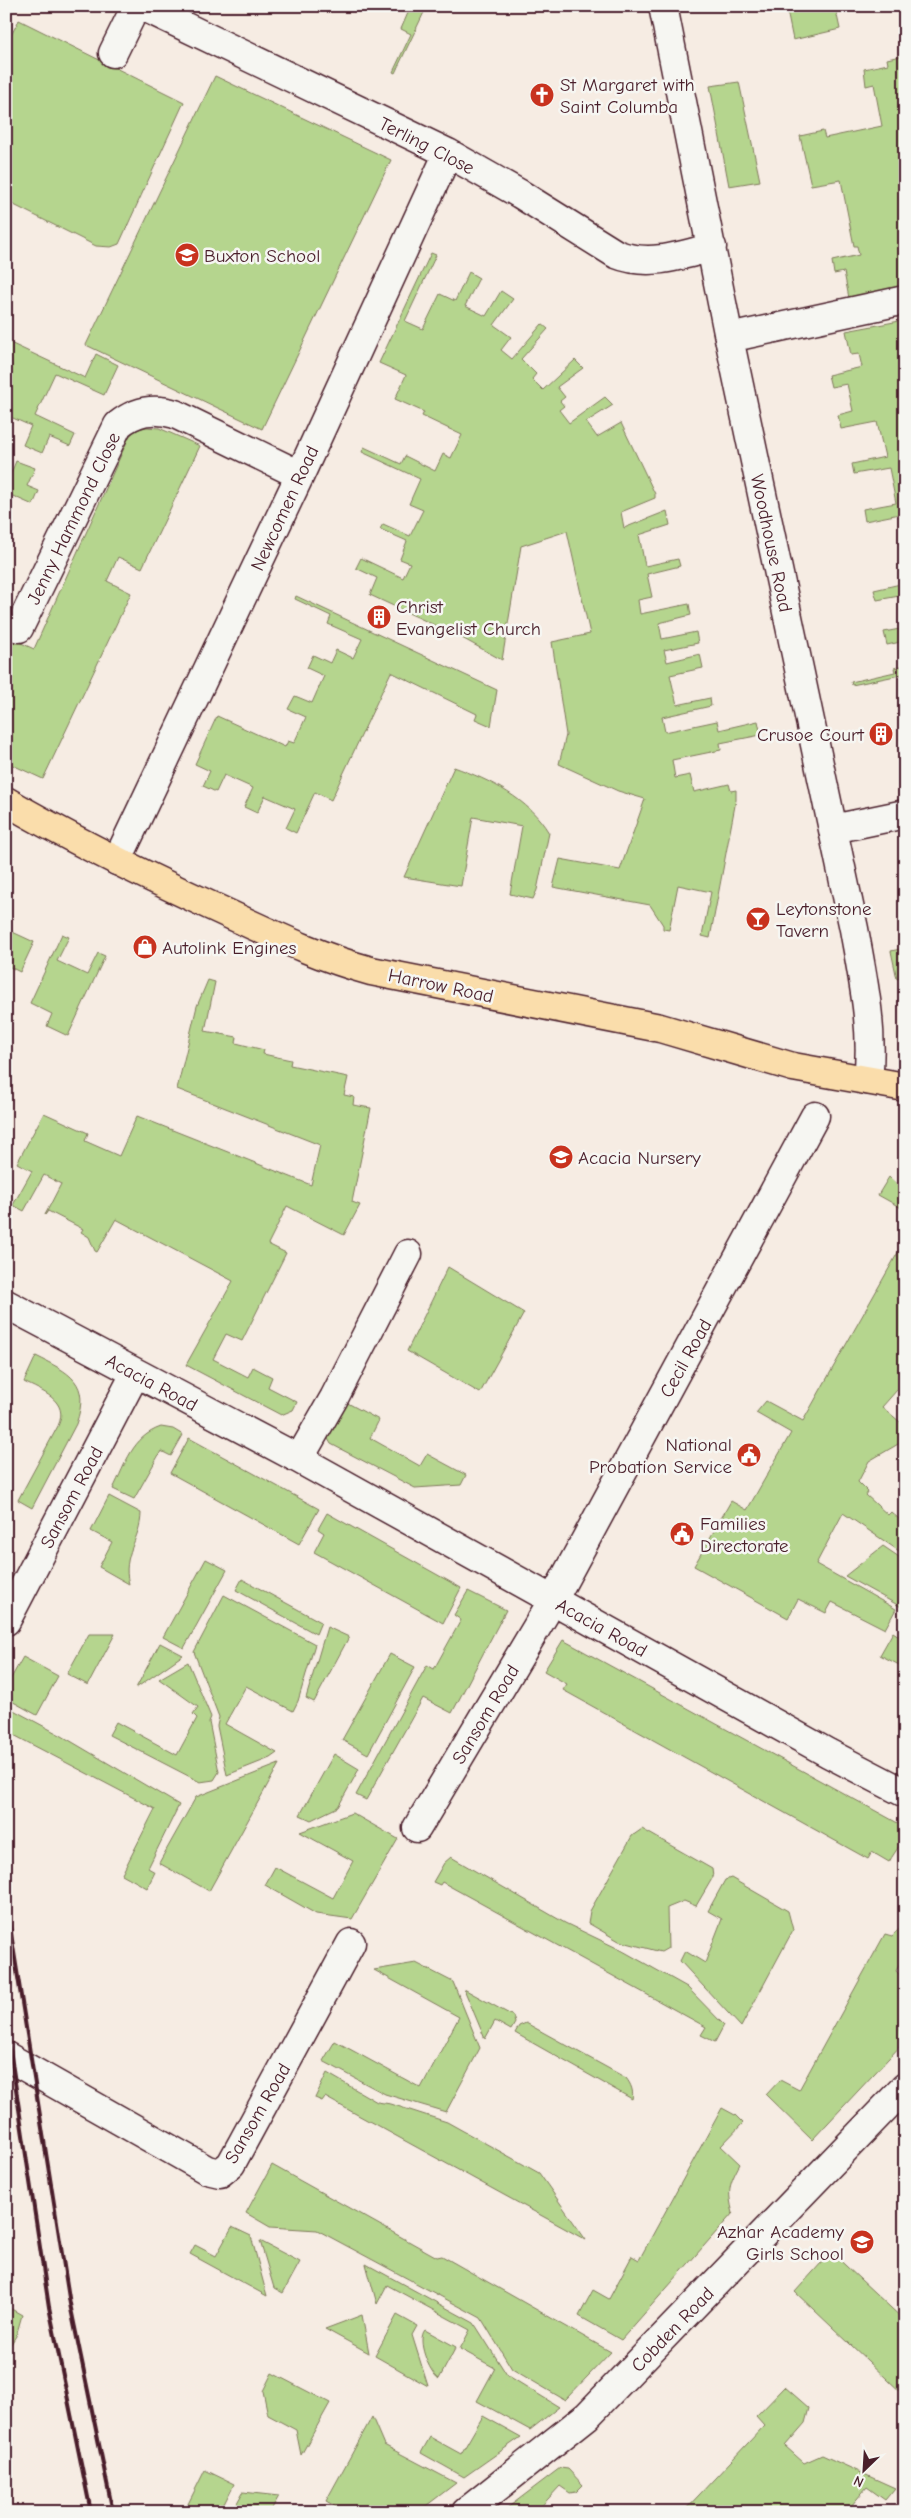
<svg xmlns="http://www.w3.org/2000/svg" width="911" height="2518" font-family="'Comic Neue',sans-serif">
<style>
.green{fill:#b5d58e;stroke:#807a5c}
.lines{fill:none;stroke-linecap:round;stroke-linejoin:round}
.minor-casing{stroke:#4a1f2b;stroke-width:31}
.major-casing{stroke:#4a1f2b;stroke-width:31}
.minor{stroke:#f6f6f2;stroke-width:28}
.major{stroke:#faddab;stroke-width:28}
.rail{stroke:#4a1f2b;stroke-width:4}
.labels{text-anchor:middle;stroke-width:5;stroke-linejoin:round;paint-order:stroke}
.poi-label{font-size:19px;fill:#4a1f2b;stroke:#f6f6f2;text-anchor:start}
.street-label{font-size:19px;fill:#4a1f2b;stroke:#f6f6f2}
</style>
<rect width="100%" height="100%" fill="#f6ece3"/>
<filter id="ink" filterUnits="userSpaceOnUse"><feTurbulence type="fractalNoise" baseFrequency=".02" numOctaves="2"/><feDisplacementMap in="SourceGraphic" scale="10" xChannelSelector="R" yChannelSelector="G"/><feConvolveMatrix kernelMatrix="1 2 1 2 8 2 1 2 1" color-interpolation-filters="sRGB"/></filter>
<g filter="url(#ink)">
<!-- green -->
<path class="green" d="M411,6H427L395,73L393,72L411,34L401,29Z
M786,6H835L840,29L793,40Z
M19,20L184,102L119,244L111,247L96,246L6,201V45Z
M905,55V182L902,183L905,194V288L849,298L844,272L834,274L832,261L859,255L857,246H854L841,180L811,185L800,136L823,131L825,138L882,126L874,84L866,86L864,69L888,64L887,59Z
M215,76L391,160L262,429L86,345Z
M739,82L760,181L729,186L710,86Z
M431,253L436,255L405,321L423,329L440,294L455,301L469,272L479,278L465,306L486,316L501,291L513,299L494,325L511,337L501,350L512,359L542,324L548,329L521,359L536,374L532,379L543,390L575,360L583,368L557,387L565,397L560,401L564,406L559,410L569,423L605,397L613,405L586,422L597,437L621,423L655,494V498L621,512L624,528L667,511L670,525L639,535L645,566L678,559L680,566L647,574L652,597L638,600L640,614L689,604L691,615L659,623L662,639L696,632L698,643L664,650L667,662L700,654L703,668L670,675L677,705L710,698L711,706L662,717L665,732L717,721L719,730L758,721L761,735L720,743L721,750L672,760L675,778L690,775L694,792L729,784L731,791L736,790V800L710,938L702,936L711,892L678,885L669,930L663,929V925L650,905L553,887L560,859L620,870L645,799L618,791L559,764L566,735L552,642L590,634L567,531L521,546L502,660L462,638L370,595L377,578L356,568L361,558L403,578L410,563L400,559L407,541L380,529L383,524L410,536L423,510L409,504L420,479L362,452L364,447L401,464L405,456L435,471L443,454L451,458L462,435L422,416L424,412L395,399L406,375L379,363Z
M905,320V513L865,521L863,509L896,503L889,468L854,474L852,464L885,457L877,422L841,429L838,415L853,411L847,384L831,387L828,375L862,367L859,354L851,355L846,331Z
M6,341L85,378L96,354L118,365L104,395L55,373L35,416L75,435L70,446L49,437L42,453L23,445L31,426L6,415Z
M146,427L159,428L200,446L142,568L118,557L107,581L131,593L43,779L6,762V697L12,685L6,682V636L34,649L129,437L135,430Z
M16,461L35,468L27,486L39,491L33,505L6,493V477L9,478Z
M905,583V595L877,600L874,590Z
M296,596L497,690L491,726L475,719L477,714L391,672L331,800L315,792L296,833L286,828L295,809L265,796L257,813L244,807L253,788L224,775L216,792L203,786L210,771L195,764L217,716L285,747L288,741L294,743L306,717L288,709L295,696L312,703L324,676L307,668L313,655L330,663L336,650L353,658L362,639L328,624L331,616L295,599Z
M905,628V641L887,645L884,632Z
M905,665V674L852,685L851,682L895,672L894,668Z
M454,767C490,780 529,799 549,833L537,890L533,899L510,894L522,826L473,817L461,886L404,877Z
M6,929L34,942L20,972L6,965Z
M62,934L69,937L57,961L87,975L98,953L105,956L68,1036L47,1026L52,1014L30,1003Z
M905,948V977L897,979L891,951Z
M208,980L215,982L205,1031L237,1037L236,1043L264,1050L263,1054L291,1060L290,1065L348,1077L344,1095L354,1097L353,1105L371,1108L352,1202L360,1205L344,1235L287,1206L268,1244L286,1253L242,1341L226,1334L213,1359L248,1377L253,1367L272,1377L268,1387L297,1402L293,1410L281,1415L186,1365L233,1281L116,1219L97,1252L95,1251L89,1237L81,1232L83,1229L48,1211L45,1215L61,1184L44,1175L24,1211L13,1205L32,1171L17,1163L44,1113L88,1133L85,1141L119,1156L137,1116L311,1185L320,1145L177,1089L197,1006Z
M889,1177L905,1192V1210L878,1195Z
M905,1240V1381L882,1407L905,1426L900,1443L869,1461L858,1482L868,1492L866,1495L888,1515L891,1512L905,1524V1555L843,1513L816,1564L896,1609L885,1629L832,1602L826,1613L798,1599L788,1618L694,1566L731,1501L747,1510L791,1433L756,1413L766,1401L803,1421Z
M448,1267L524,1313L480,1393L407,1351Z
M36,1356C70,1373 91,1382 76,1424L32,1508L18,1500L58,1426C70,1400 41,1391 24,1382Z
M342,1400L379,1420L370,1438L420,1466L427,1454L466,1475L461,1485L415,1488L331,1444L327,1437Z
M161,1427L173,1429L183,1435L171,1456L161,1451L134,1499L113,1489C126,1463 132,1437 161,1427Z
M189,1438L319,1509L299,1544L170,1473Z
M109,1496L141,1513C141,1539 121,1555 129,1584L99,1567L112,1542L91,1531Z
M327,1513L461,1588L443,1623L314,1552L324,1533L318,1529Z
M883,1546L905,1561V1609L845,1576Z
M206,1559L227,1570L184,1648L163,1637Z
M242,1579L321,1622L316,1634L236,1590Z
M468,1591L506,1610L452,1713L423,1698L366,1800L356,1795L427,1665L434,1669L461,1620L454,1615Z
M224,1595L315,1644L298,1701L293,1711L246,1686L225,1724L277,1753L270,1758L227,1775L217,1726L219,1717L194,1652Z
M327,1627L349,1637L314,1702L306,1698Z
M893,1632L905,1640V1668L880,1655Z
M89,1634H115L88,1685L67,1674Z
M563,1640L905,1827C905,1842 896,1849 889,1862L872,1852L868,1859L563,1690L567,1684L544,1671Z
M160,1643L183,1655L136,1688Z
M390,1654L415,1667L368,1754L342,1740Z
M23,1657L58,1676L37,1715L6,1698V1687Z
M188,1662L211,1717L209,1722L219,1772L214,1780L200,1782L109,1735L116,1722L177,1755L197,1718L193,1714L198,1707L159,1679Z
M6,1706L62,1736L179,1805L148,1868L155,1872L147,1888L122,1874L155,1809L6,1731Z
M334,1754L359,1769L338,1807L311,1820L300,1815Z
M279,1764L209,1891L159,1863L196,1797Z
M352,1813L398,1839L352,1919L316,1914L265,1885L275,1867L333,1898L353,1861L300,1832Z
M642,1829L712,1869L713,1877L696,1906L684,1901L667,1908L668,1948L661,1952L619,1941L588,1923L590,1911L632,1836Z
M451,1857L565,1923L621,1950L687,1987L724,2025L715,2042L701,2035L706,2027L442,1882L440,1885L433,1882L444,1863Z
M731,1878L788,1911L793,1930L741,2027L680,1961L685,1951L705,1963L722,1919L708,1911L725,1880Z
M905,1922V1954L896,1971L905,1980C905,2008 893,2013 904,2042L812,2140L766,2095L780,2080L799,2090L885,1934L892,1936Z
M416,1963L453,1982L480,2048L446,2112L385,2094L323,2061L335,2041L421,2088L459,2017L374,1970Z
M464,1989L513,2016L515,2023L511,2030L495,2021L485,2039Z
M526,2023L626,2078C631,2084 634,2092 632,2099L515,2033L519,2026Z
M327,2073L377,2102L391,2104L447,2122L539,2173L586,2240L325,2097L322,2101L315,2098Z
M722,2108L735,2115L743,2123L721,2146L740,2164C729,2184 727,2191 733,2213L621,2340L579,2316L593,2290L609,2299L632,2256L639,2260Z
M272,2165L437,2257L442,2256L611,2352L565,2400L512,2369L481,2318L317,2230L270,2227L246,2213Z
M232,2227L251,2236L267,2296L190,2254L195,2245L216,2256Z
M260,2241L300,2262L283,2293L274,2288Z
M831,2252L905,2321V2396L795,2292Z
M366,2264L474,2323L507,2375L559,2407L530,2430L477,2401L495,2368L460,2349L470,2330L387,2285L377,2304Z
M6,2306L22,2315L16,2336L6,2352Z
M362,2315L369,2353L325,2329Z
M397,2315L417,2326L412,2335L428,2386L375,2356Z
M425,2330L456,2347L439,2379C429,2372 416,2340 425,2330Z
M272,2373L330,2403L301,2455L296,2430L268,2415L263,2391Z
M785,2387L809,2408L805,2423L785,2446L804,2463L822,2455L895,2488L885,2500L867,2487L846,2512H683L764,2426L756,2417Z
M483,2416L521,2437L464,2477L421,2453L430,2437L461,2454Z
M372,2417L384,2445L456,2483L418,2512H345L326,2501Z
M560,2468L568,2469L583,2485L576,2492L570,2493L560,2486L536,2512H502Z
M205,2470L234,2484L220,2512H184Z
M243,2492L279,2496L270,2512H232Z"/>
<g class="lines">
<defs>
<path id="minor" d="M142,6L448,153L520,194L616,254C648,267 680,256 712,247
M663,6L729,338L854,929C863,980 874,1028 868,1080
M113,53L136,6
M729,338L905,300
M19,628L118,425C135,411 153,407 175,414L300,475
M833,829L905,814
M117,861L300,475L448,153
M6,1304L299,1459L828,1753L905,1793
M299,1459L334,1398L408,1254
M6,1621L135,1374
M417,1828L553,1600L815,1116
M6,2056L207,2170L220,2173L231,2164L351,1943
M466,2512L587,2416L905,2087"/>
<path id="major" d="M6,801C72,840 140,873 209,905C264,930 312,955 371,971L660,1028L793,1067L905,1087"/>
</defs>
<!-- minor casing -->
<use href="#minor" class="minor-casing"/>
<!-- major casing -->
<use href="#major" class="major-casing"/>
<!-- minor -->
<use href="#minor" class="minor"/>
<!-- major -->
<use href="#major" class="major"/>
<!-- rail -->
<path class="rail" d="M6,1902L70,2304L113,2512
M6,2023L49,2307L91,2512"/>
</g>
</g>
<!-- icons -->
<defs>
<symbol id="church-disc" viewBox="-11 -11 22 22"><circle r="9.5" fill="#c8321e" stroke="#f6f6f2"/><path d="M-1.2-6h2.4v3.5h3.3v2.4h-3.3V6h-2.4V-.1h-3.3v-2.4h3.3Z" fill="#fff"/></symbol>
<symbol id="school-disc" viewBox="-11 -11 22 22"><circle r="9.5" fill="#c8321e" stroke="#f6f6f2"/><path d="M0-5L7-2L0 1L-7-2ZM-4 1L0 2.5L4 1V4Q0 6-4 4Z" fill="#fff"/></symbol>
<symbol id="building-disc" viewBox="-11 -11 22 22"><circle r="9.5" fill="#c8321e" stroke="#f6f6f2"/><path d="M-4-6H4V6H1V3H-1V6H-4ZM-2.5-4.3h1.7v1.8h-1.7ZM.8-4.3h1.7v1.8H.8ZM-2.5-1h1.7V.8h-1.7ZM.8-1h1.7V.8H.8Z" fill="#fff"/></symbol>
<symbol id="bar-disc" viewBox="-11 -11 22 22"><circle r="9.5" fill="#c8321e" stroke="#f6f6f2"/><path d="M-6-5H6L.8 .8V4.5H3.5V6h-7V4.5H-.8V.8Z" fill="#fff"/></symbol>
<symbol id="shop-disc" viewBox="-11 -11 22 22"><circle r="9.5" fill="#c8321e" stroke="#f6f6f2"/><path d="M-5-2.5h2.3a2.7 3.5 0 0 1 5.4 0H5L5.5 6h-11ZM-1.5-2.5h3a1.5 2.3 0 0 0-3 0Z" fill="#fff"/></symbol>
<symbol id="civic-disc" viewBox="-11 -11 22 22"><circle r="9.5" fill="#c8321e" stroke="#f6f6f2"/><path d="M-.6-6.5H3V-4.5H.6V-3L4-1V1h2V6H-6V1h2V-1L-.6-3ZM-1.2 2.5V6h2.4V2.5Z" fill="#fff"/></symbol>
</defs>
<g fill-rule="evenodd">
<use href="#church-disc" x="528" y="81" width="28" height="28"/>
<use href="#school-disc" x="173" y="241" width="28" height="28"/>
<use href="#building-disc" x="365" y="603" width="28" height="28"/>
<use href="#building-disc" x="867" y="720" width="28" height="28"/>
<use href="#bar-disc" x="744" y="905" width="28" height="28"/>
<use href="#shop-disc" x="131" y="933" width="28" height="28"/>
<use href="#school-disc" x="547" y="1143" width="28" height="28"/>
<use href="#civic-disc" x="735" y="1441" width="28" height="28"/>
<use href="#civic-disc" x="668" y="1520" width="28" height="28"/>
<use href="#school-disc" x="848" y="2228" width="28" height="28"/>
</g>
<g class="labels">
<!-- poi labels -->
<g class="poi-label">
<text x="560" y="91">St Margaret with<tspan x="560" dy="22">Saint Columba</tspan></text>
<text x="204" y="262">Buxton School</text>
<text x="396" y="613">Christ<tspan x="396" dy="22">Evangelist Church</tspan></text>
<text x="864" y="741" text-anchor="end">Crusoe Court</text>
<text x="776" y="915">Leytonstone<tspan x="776" dy="22">Tavern</tspan></text>
<text x="162" y="954">Autolink Engines</text>
<text x="578" y="1164">Acacia Nursery</text>
<text x="732" y="1451" text-anchor="end">National<tspan x="732" dy="22">Probation Service</tspan></text>
<text x="700" y="1530">Families<tspan x="700" dy="22">Directorate</tspan></text>
<text x="844" y="2238" text-anchor="end">Azhar Academy<tspan x="844" dy="22">Girls School</tspan></text>
</g>
<!-- street labels -->
<g class="street-label">
<text transform="translate(427 145) rotate(27)" y="7">Terling Close</text>
<text transform="translate(284 508) rotate(-65)" y="7">Newcomen Road</text>
<text transform="translate(73 518) rotate(-64)" y="7">Jenny Hammond Close</text>
<text transform="translate(772 543) rotate(78)" y="7">Woodhouse Road</text>
<text transform="translate(441 985) rotate(12)" y="7">Harrow Road</text>
<text transform="translate(685 1358) rotate(-61)" y="7">Cecil Road</text>
<text transform="translate(152 1382) rotate(28)" y="7">Acacia Road</text>
<text transform="translate(71 1497) rotate(-62)" y="7">Sansom Road</text>
<text transform="translate(602 1627) rotate(29)" y="7">Acacia Road</text>
<text transform="translate(485 1714) rotate(-59)" y="7">Sansom Road</text>
<text transform="translate(257 2113) rotate(-60)" y="7">Sansom Road</text>
<text transform="translate(672 2329) rotate(-46)" y="7">Cobden Road</text>
</g>
</g>
<!-- margin -->
<rect width="911" height="2518" fill="none" stroke="#f6f6f2" stroke-width="25"/>
<rect x="12" y="12" width="886" height="2493" fill="none" stroke="#4a1f2b" stroke-width="2" filter="url(#ink)"/>
<!-- north arrow -->
<g transform="translate(864 2470) rotate(205)" stroke="#f6f6f2" stroke-width="4" paint-order="stroke">
<path d="M0-4L9 19L0 12L-9 19Z" fill="#4a1f2b"/>
<text y="-8" font-size="14" font-weight="bold" text-anchor="middle" fill="#4a1f2b">N</text>
</g>
</svg>
